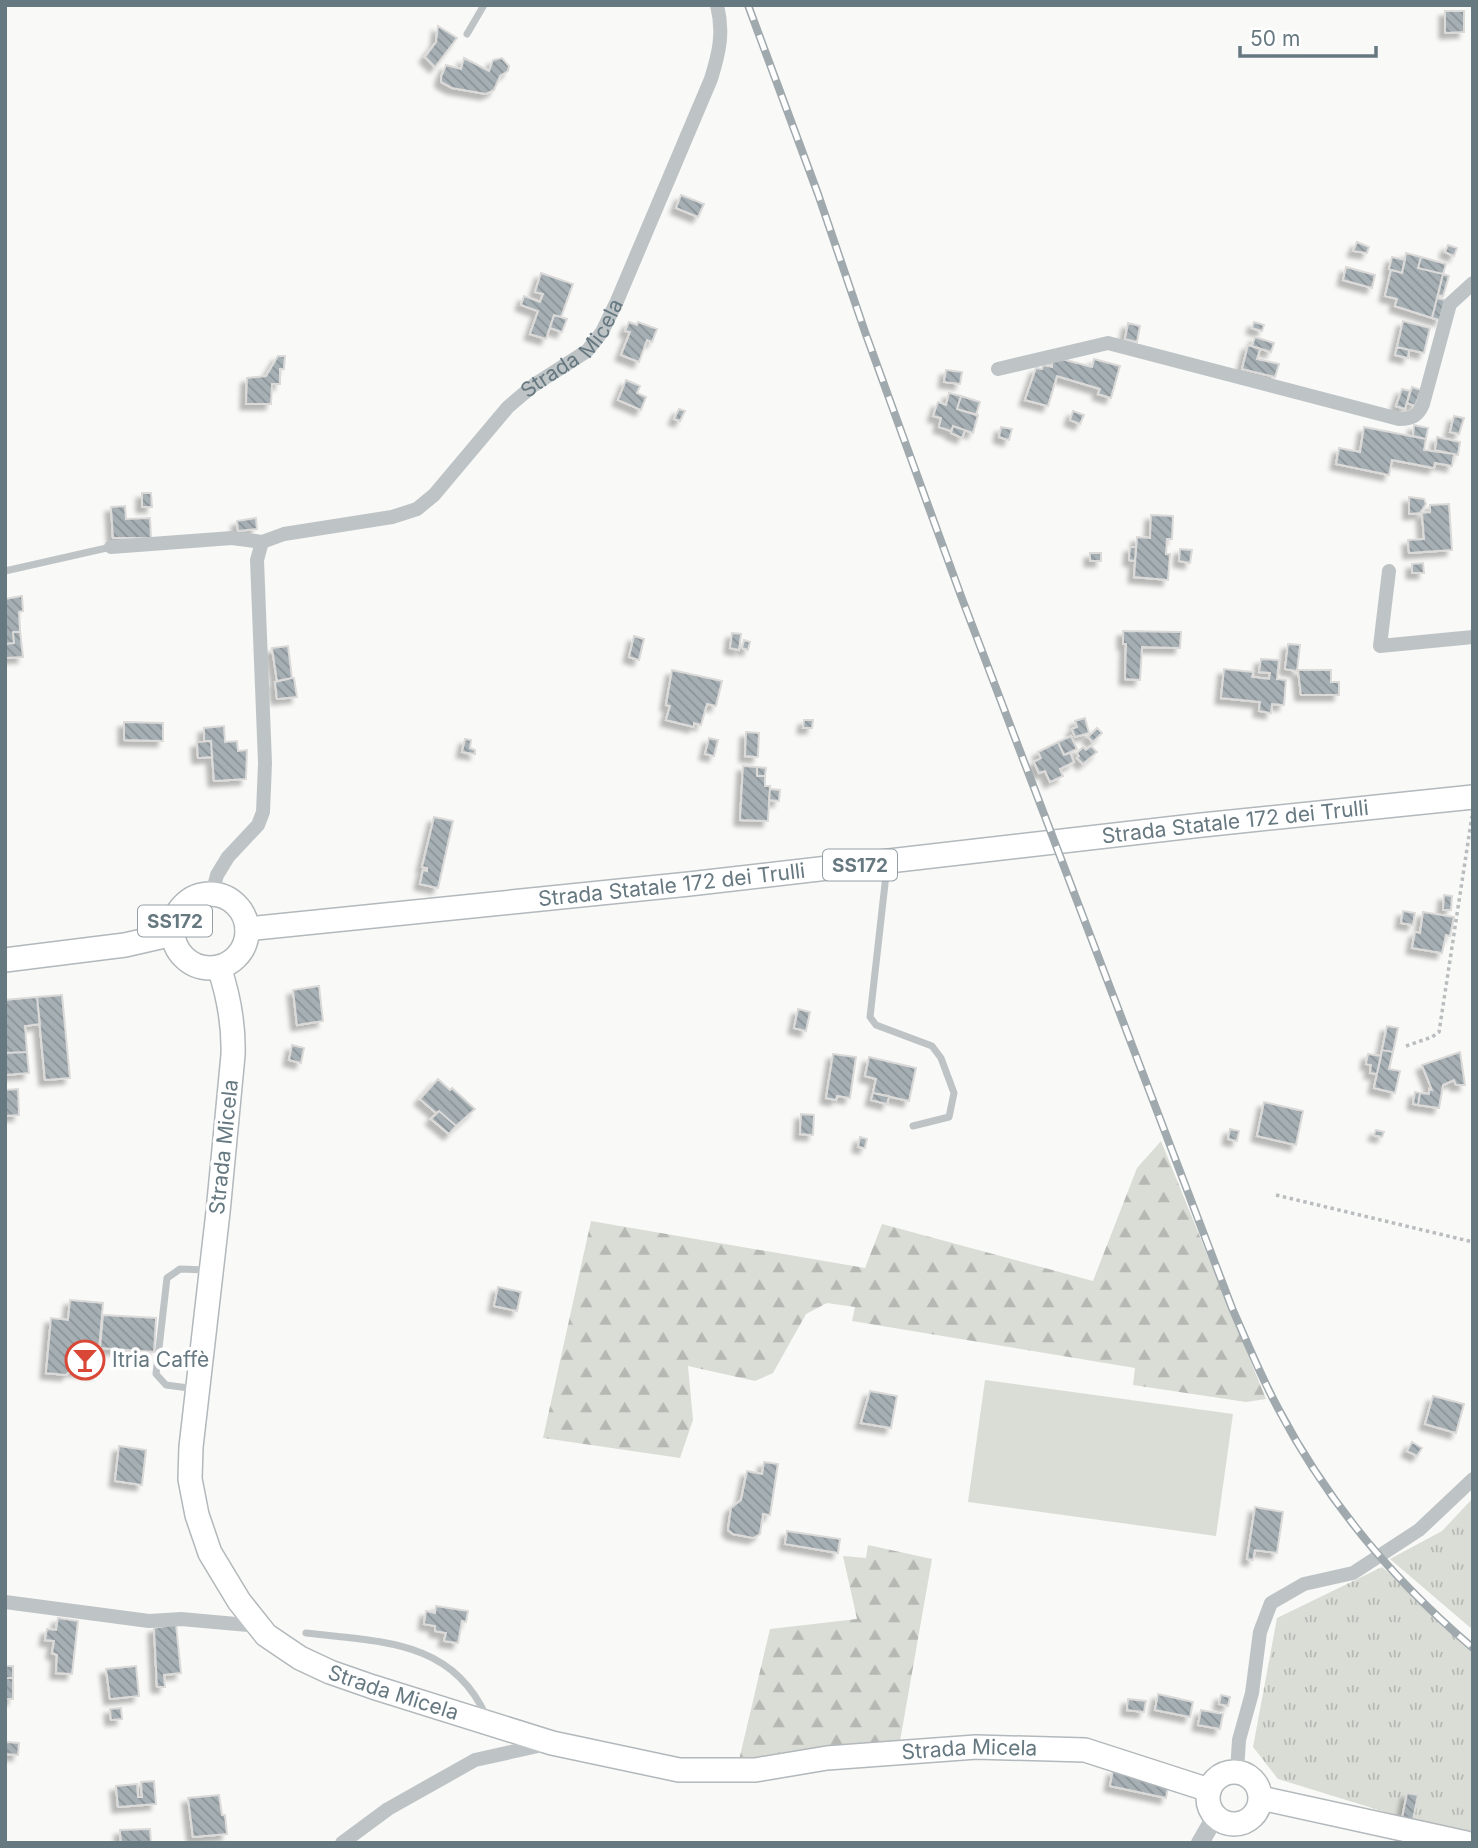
<svg xmlns="http://www.w3.org/2000/svg" width="1478" height="1848" font-family="Inter,sans-serif">
<style>
.grass{fill:url(#grass-tufts)}
.forest{fill:url(#forest-firs)}
.pitch{fill:#daddd6}
.building{fill:url(#building-back-hatch);stroke:#dbdad9;stroke-width:2;filter:url(#shadow)}
.lines{fill:none;stroke-linecap:round;stroke-linejoin:round}
.primary-casing{stroke:#b2b8bb;stroke-width:26}
.path{stroke:#b9bdbf;stroke-width:3.5;stroke-dasharray:3.5 3.5;stroke-linecap:butt}
.service{stroke:#bec4c6;stroke-width:7}
.minor{stroke:#bec4c6;stroke-width:14}
.tertiary{stroke:#bec4c6;stroke-width:18}
.primary{stroke:#fff;stroke-width:23}
.rail-casing{stroke:#a0a9ad;stroke-width:8}
.rail{stroke:#fff;stroke-width:5;stroke-dasharray:16;stroke-linecap:butt}
.labels{text-anchor:middle;stroke-width:7;stroke-linejoin:round;paint-order:stroke}
.shield{fill:#fff;stroke:#94a0a6;stroke-width:2}
.shield-label{font-size:19px;font-weight:bold;fill:#667880}
.street-label{font-size:21px;fill:#667880;stroke:#fff}
.poi-label{font-size:21px;fill:#667880;stroke:#fff;text-anchor:start}
</style>
<defs>
<pattern id="grass-tufts" width="24" height="20" patternUnits="userSpaceOnUse" patternTransform="scale(1.75)"><rect width="24" height="20" fill="#daddd6"/><path d="M3 7l-1-3M5 7V3M7 7l1-3M15 17l-1-3M17 17v-4M19 17l1-3" fill="none" stroke="#b5b8b3"/></pattern>
<pattern id="forest-firs" width="22" height="20" patternUnits="userSpaceOnUse" patternTransform="scale(1.75)"><rect width="22" height="20" fill="#daddd6"/><path d="M5 1l3.5 6h-7zM16 11l3.5 6h-7z" fill="#b5b8b3"/></pattern>
<pattern id="building-back-hatch" width="6" height="6" patternUnits="userSpaceOnUse" patternTransform="scale(1.75)"><rect width="6" height="6" fill="#a5afb4"/><path d="M-1 5l2 2M0 0l6 6M5-1l2 2" fill="none" stroke="#8a9398"/></pattern>
<filter id="shadow"><feDropShadow dx="-5.5" dy="5.5" stdDeviation="2" flood-color="#0004"/></filter>
</defs>
<rect width="100%" height="100%" fill="#f9f9f7"/>
<!-- grass -->
<path class="grass" d="M1473,1498V1630L1390,1559L1442,1531Z
M1382,1567L1473,1646V1835L1421,1823L1278,1779L1253,1747L1277,1618Z"/>
<!-- forest -->
<path class="forest" d="M1161,1141L1266,1399L1246,1402L1133,1385L1135,1368L852,1321L855,1307L827,1303L806,1314L773,1373L755,1381L688,1366L693,1420L680,1458L543,1438L591,1221L865,1268L882,1224L1093,1281L1137,1168Z
M868,1545L932,1559L900,1741L739,1760L770,1629L857,1619L843,1556L866,1558Z"/>
<!-- pitch -->
<path class="pitch" d="M985,1380L1233,1414L1216,1536L968,1502Z"/>
<!-- building -->
<path class="building" d="M1445,11H1464V32L1445,33Z
M438,26L457,38L435,67L425,57L436,42Z
M464,58L489,71L493,60L502,58L509,66L508,71L500,76L494,90L486,94L452,88L441,82V77L446,65L461,69Z
M681,195L704,204L698,217L676,208Z
M1357,242L1369,247L1367,253L1353,251Z
M1448,245L1457,248L1454,256L1445,252Z
M1406,253L1421,257L1418,268L1443,274L1432,318L1395,306L1397,299L1385,296L1391,270L1402,273Z
M1392,257L1405,260L1402,273L1389,269Z
M1421,257L1446,264L1443,274L1418,268Z
M1346,267L1375,275L1372,288L1343,280Z
M541,273L573,284L561,317L554,315L546,339L530,334L538,311L521,305L524,296L540,302L543,294L535,292Z
M1443,274L1449,276L1443,296L1438,295Z
M1437,298L1445,300L1440,320L1432,318Z
M554,315L567,319L562,332L550,328Z
M1403,321L1430,328L1424,353L1397,347Z
M629,322L637,325L638,322L657,329L652,342L647,340L639,362L621,355L630,332L625,331Z
M1254,322L1264,325L1262,331L1252,328Z
M1128,323L1140,326L1137,342L1125,339Z
M1255,337L1274,343L1271,352L1252,346Z
M1248,345L1260,349L1257,359L1279,364L1275,377L1242,369Z
M1397,347L1409,350L1408,358L1395,355Z
M278,356H285L284,369H280V384H272L271,404H246L247,378L266,376Z
M1058,358L1092,367L1094,359L1120,366L1111,398L1098,394L1100,389L1057,376L1048,406L1025,400L1036,368L1042,369L1043,365L1052,367V362Z
M946,370L962,372L960,384L944,382Z
M626,380L640,386L637,393L646,397L641,410L618,400Z
M1412,387L1421,390L1415,406L1407,403Z
M1402,389L1410,391L1405,409L1396,406Z
M949,393L961,396L957,409L978,415L973,433L953,426L951,431L939,427L941,418L933,416L938,402L946,405Z
M961,396L980,402L976,415L957,409Z
M679,409L685,411L680,421L674,419Z
M1073,411L1084,415L1080,424L1070,420Z
M1454,416L1464,418L1459,434L1450,432Z
M1414,425L1428,428L1426,439L1413,436Z
M953,426L965,430L962,438L951,433Z
M1001,427L1012,429L1009,440L999,437Z
M1364,427L1426,439L1424,450L1454,454L1452,466L1435,463L1434,468L1392,460L1389,475L1336,464L1339,448L1360,452Z
M1437,437L1460,442L1458,455L1435,450Z
M142,493H151L152,507H142Z
M1409,497L1424,499L1426,504L1420,513L1409,514Z
M1449,504L1452,550L1409,553L1408,540L1424,539L1422,513L1430,512V505Z
M125,506L126,519L150,518L151,538H113L111,507Z
M1151,515L1173,516L1172,539H1167L1166,554H1170L1168,580L1134,577L1137,537L1150,538Z
M256,518L257,529L238,531L237,521Z
M1130,547H1136L1135,561L1129,560Z
M1180,549L1192,550L1190,563L1179,561Z
M1090,553H1101V561H1090Z
M1423,563L1424,573H1412V564Z
M22,596L23,611L19,612L20,631L13,632L14,643L5,644V599Z
M20,631L23,657L5,658V644L14,643L13,632Z
M1123,631L1181,632L1180,648L1142,647L1140,680L1125,679L1126,644H1123Z
M732,633L741,634L739,650L730,648Z
M634,636L644,639L639,660L629,657Z
M744,640L750,642L748,650L742,648Z
M1288,644L1300,645L1297,671L1285,669Z
M288,646L292,678L277,681L272,648Z
M1261,659L1279,660L1277,679L1286,680L1284,705L1272,704L1271,713L1259,711L1260,702L1221,698L1224,669L1253,672L1252,677L1269,679L1270,673L1259,672Z
M672,670L722,681L716,706L707,704L701,725L694,723V727L666,720L670,706L666,705Z
M1298,670H1331V682H1339V695H1301Z
M292,678H294L297,697L277,699L275,682Z
M1085,718L1089,733L1075,737L1072,729L1077,727L1075,721Z
M804,720H813L812,728H803Z
M124,722L163,723V741L124,740Z
M224,726L225,742L237,741L238,751L247,750L246,779L214,781L211,741H204V728Z
M1097,728L1102,733L1093,742L1088,737Z
M746,732L759,733L758,757L745,756Z
M1071,736L1077,749L1064,755L1058,742Z
M709,738L718,740L714,756L705,754Z
M465,739L471,740L470,748L475,750V754L462,752Z
M211,741L212,757L198,758L197,742Z
M1058,742L1064,755L1070,753L1074,762L1060,769L1063,776L1050,782L1045,771L1039,773L1034,762L1041,758L1038,752Z
M1091,746L1097,752L1083,764L1077,758L1079,756L1077,753L1083,747L1086,750Z
M743,766L757,767V776H765V786H770L768,821L740,820Z
M757,767L766,768L765,776H757Z
M770,789L780,790L779,801L769,800Z
M434,817L453,821L438,888L420,884L423,870L427,871V868L422,867Z
M1444,895L1452,896L1451,910H1443Z
M1403,911L1415,913L1413,925L1401,923Z
M1423,912L1454,917L1450,936L1446,935L1442,953L1412,948L1415,932L1420,933Z
M319,986L323,1021L297,1025L293,990Z
M62,995L70,1078L45,1080L37,997Z
M37,997L40,1024L25,1026L27,1052L5,1053V1000Z
M798,1009L810,1012L806,1031L794,1028Z
M1387,1026L1398,1028L1393,1052L1382,1050Z
M292,1045L304,1048L301,1063L289,1060Z
M1382,1050L1393,1052L1389,1069L1400,1071L1395,1093L1374,1088Z
M27,1052L29,1073L5,1075V1053Z
M1460,1052L1465,1085H1456L1454,1080L1443,1085L1439,1108L1418,1105L1420,1093L1429,1094V1089L1432,1090L1422,1065Z
M833,1054L856,1057L850,1098L837,1096L836,1100L826,1098Z
M1368,1054L1381,1056L1377,1074L1370,1073L1371,1065L1366,1064Z
M869,1057L916,1068L909,1101L873,1093L876,1079L865,1076Z
M438,1079L450,1090L452,1088L475,1109L456,1126L439,1111L436,1113L420,1099Z
M18,1089L19,1115L5,1116V1090Z
M1415,1092L1420,1093L1418,1105L1413,1104Z
M873,1093L889,1096L887,1104L871,1100Z
M1264,1102L1303,1111L1296,1145L1257,1136Z
M439,1111L456,1126L449,1134L431,1119Z
M801,1114L814,1115L813,1135L800,1134Z
M1230,1129L1239,1131L1237,1141L1228,1139Z
M1376,1130L1384,1132L1382,1137L1374,1135Z
M860,1137L867,1139L865,1148L858,1147Z
M498,1287L521,1292L517,1311L494,1306Z
M70,1300L103,1303L97,1373L71,1370L66,1375L46,1373L51,1318L68,1320Z
M103,1315L156,1318L154,1352L100,1348Z
M870,1391L897,1396L891,1428L861,1423Z
M1433,1396L1464,1404L1456,1433L1425,1424Z
M1412,1442L1422,1448L1417,1456L1407,1451Z
M119,1446L146,1450L142,1485L115,1481Z
M764,1462L778,1464L770,1515L763,1514L760,1534L753,1538L733,1534L728,1530L731,1508L741,1500L747,1471L762,1474Z
M1255,1507L1283,1512L1277,1553L1255,1550L1253,1560L1247,1559Z
M787,1531L840,1539L838,1553L785,1544Z
M436,1606L468,1611L466,1622L462,1621L458,1643L444,1641L446,1633L435,1631V1626L424,1624L426,1611L435,1613Z
M58,1618L78,1621L72,1674L56,1673L57,1655L52,1653L54,1641L45,1640L47,1629L56,1630Z
M176,1624L181,1673L164,1675L165,1687H157L154,1628Z
M5,1666H13V1678H5Z
M136,1666L139,1696L110,1699L106,1669Z
M5,1678H13V1699H5Z
M1158,1694L1193,1702L1190,1717L1155,1710Z
M1221,1695L1230,1697L1228,1706L1219,1704Z
M1128,1699L1146,1701L1144,1712L1127,1710Z
M121,1708L122,1719L111,1720L110,1709Z
M1201,1710L1223,1714L1220,1729L1198,1725Z
M6,1742L19,1743L18,1755L5,1754Z
M1113,1770L1169,1782L1166,1798L1110,1786Z
M154,1781L156,1804L118,1807L116,1786L137,1784L138,1797H142L141,1782Z
M1407,1793L1418,1795L1413,1820L1402,1818Z
M219,1795L222,1815H225L227,1834L193,1837L188,1798Z
M150,1829L151,1843H121L120,1830Z"/>
<g class="lines">
<defs>
<g id="primary">
<circle cx="210" cy="931" r="37"/>
<path id="s2" d="M247,929L689,884L1202,825L1473,797"/>
<path d="M5,960L125,945L173,934"/>
<path id="s3" d="M219,967C229,997 234,1024 233,1055L218,1212L191,1447L190,1479L197,1515L210,1553L239,1601L266,1635L300,1658L330,1672L373,1687L552,1743L679,1770H755L827,1758L976,1747L1085,1750L1209,1790"/>
<circle cx="1234" cy="1798" r="26"/>
<path d="M1261,1798L1466,1843"/>
</g>
</defs>
<!-- primary casing -->
<use href="#primary" class="primary-casing"/>
<!-- path -->
<path class="path" d="M1406,1046L1432,1037L1439,1032L1472,816
M1276,1195L1473,1242"/>
<!-- service -->
<path class="service" d="M467,34L484,5
M5,571L111,547
M887,866L870,1017L876,1025L932,1046L941,1058L954,1093L949,1117L913,1126
M196,1389L166,1385L156,1374L167,1278L180,1269L207,1270
M306,1633C379,1642 452,1639 486,1716"/>
<!-- minor -->
<g class="minor">
<path d="M998,369L1108,343L1399,419C1412,419 1418,416 1423,404L1450,304L1473,283"/>
<path d="M111,547L232,538L262,542"/>
<path d="M1389,571L1380,646L1473,637"/>
<path id="s1" d="M212,894L217,875L228,857L258,825L263,812L265,763L257,560L262,542L284,534L392,517L417,509L434,495L508,407L534,385L587,351L602,332L617,301L711,79C719,53 724,33 717,5"/>
<path d="M5,1602L149,1621L181,1619L259,1626"/>
<path d="M1237,1771L1239,1740L1252,1693L1260,1632L1271,1603L1304,1584L1353,1573L1419,1530L1473,1479"/>
<path d="M342,1843L388,1809L475,1760L547,1744"/>
</g>
<!-- tertiary -->
<path class="tertiary" d="M1200,1843L1215,1817"/>
<!-- primary -->
<use href="#primary" class="primary"/>
<defs>
<path id="rail" d="M748,5L818,194L865,332L961,596L1232,1308C1247,1342 1261,1377 1279,1410C1327,1501 1394,1581 1473,1648"/>
</defs>
<!-- rail casing -->
<use href="#rail" class="rail-casing"/>
<!-- rail -->
<use href="#rail" class="rail"/>
</g>
<!-- icons -->
<defs>
<symbol id="bar-ring" viewBox="-11 -11 22 22"><circle r="9.5" fill="#fff" stroke="#d94837" stroke-width="1.5"/><path d="M-6-5H6L.8 .8V4.5H3.5V6h-7V4.5H-.8V.8Z" fill="#d94837"/></symbol>
</defs>
<g fill-rule="evenodd">
<use href="#bar-ring" x="63" y="1338" width="44" height="44"/>
</g>
<g class="labels">
<!-- shield labels -->
<g class="shield">
<rect x="823" y="849.5" width="74" height="31" rx="5"/>
<rect x="138" y="905.5" width="74" height="31" rx="5"/>
</g>
<g class="shield-label">
<text x="860" y="872">SS172</text>
<text x="175" y="928">SS172</text>
</g>
<!-- street labels -->
<g class="street-label">
<text dy="7" stroke="none"><textPath href="#s1" startOffset="754">Strada Micela</textPath></text>
<text dy="7" stroke="none"><textPath href="#s2" startOffset="994">Strada Statale 172 dei Trulli</textPath></text>
<text dy="7" stroke="none"><textPath href="#s2" startOffset="427">Strada Statale 172 dei Trulli</textPath></text>
<text transform="translate(224 1147) rotate(-84)" y="7">Strada Micela</text>
<text dy="7" stroke="none"><textPath href="#s3" startOffset="833">Strada Micela</textPath></text>
<text dy="7" stroke="none"><textPath href="#s3" startOffset="1421">Strada Micela</textPath></text>
</g>
<!-- poi labels -->
<g class="poi-label">
<text x="112" y="1367">Itria Caffè</text>
</g>
</g>
<!-- border -->
<rect width="1478" height="1848" fill="none" stroke="#667880" stroke-width="14"/>
<!-- scale -->
<path d="M1240 46v10h136v-10" fill="none" stroke="#667880" stroke-width="3.5"/>
<text x="1250" y="46" font-size="21" fill="#667880" stroke="#ffffff" stroke-width="5" paint-order="stroke">50 m</text>
</svg>
